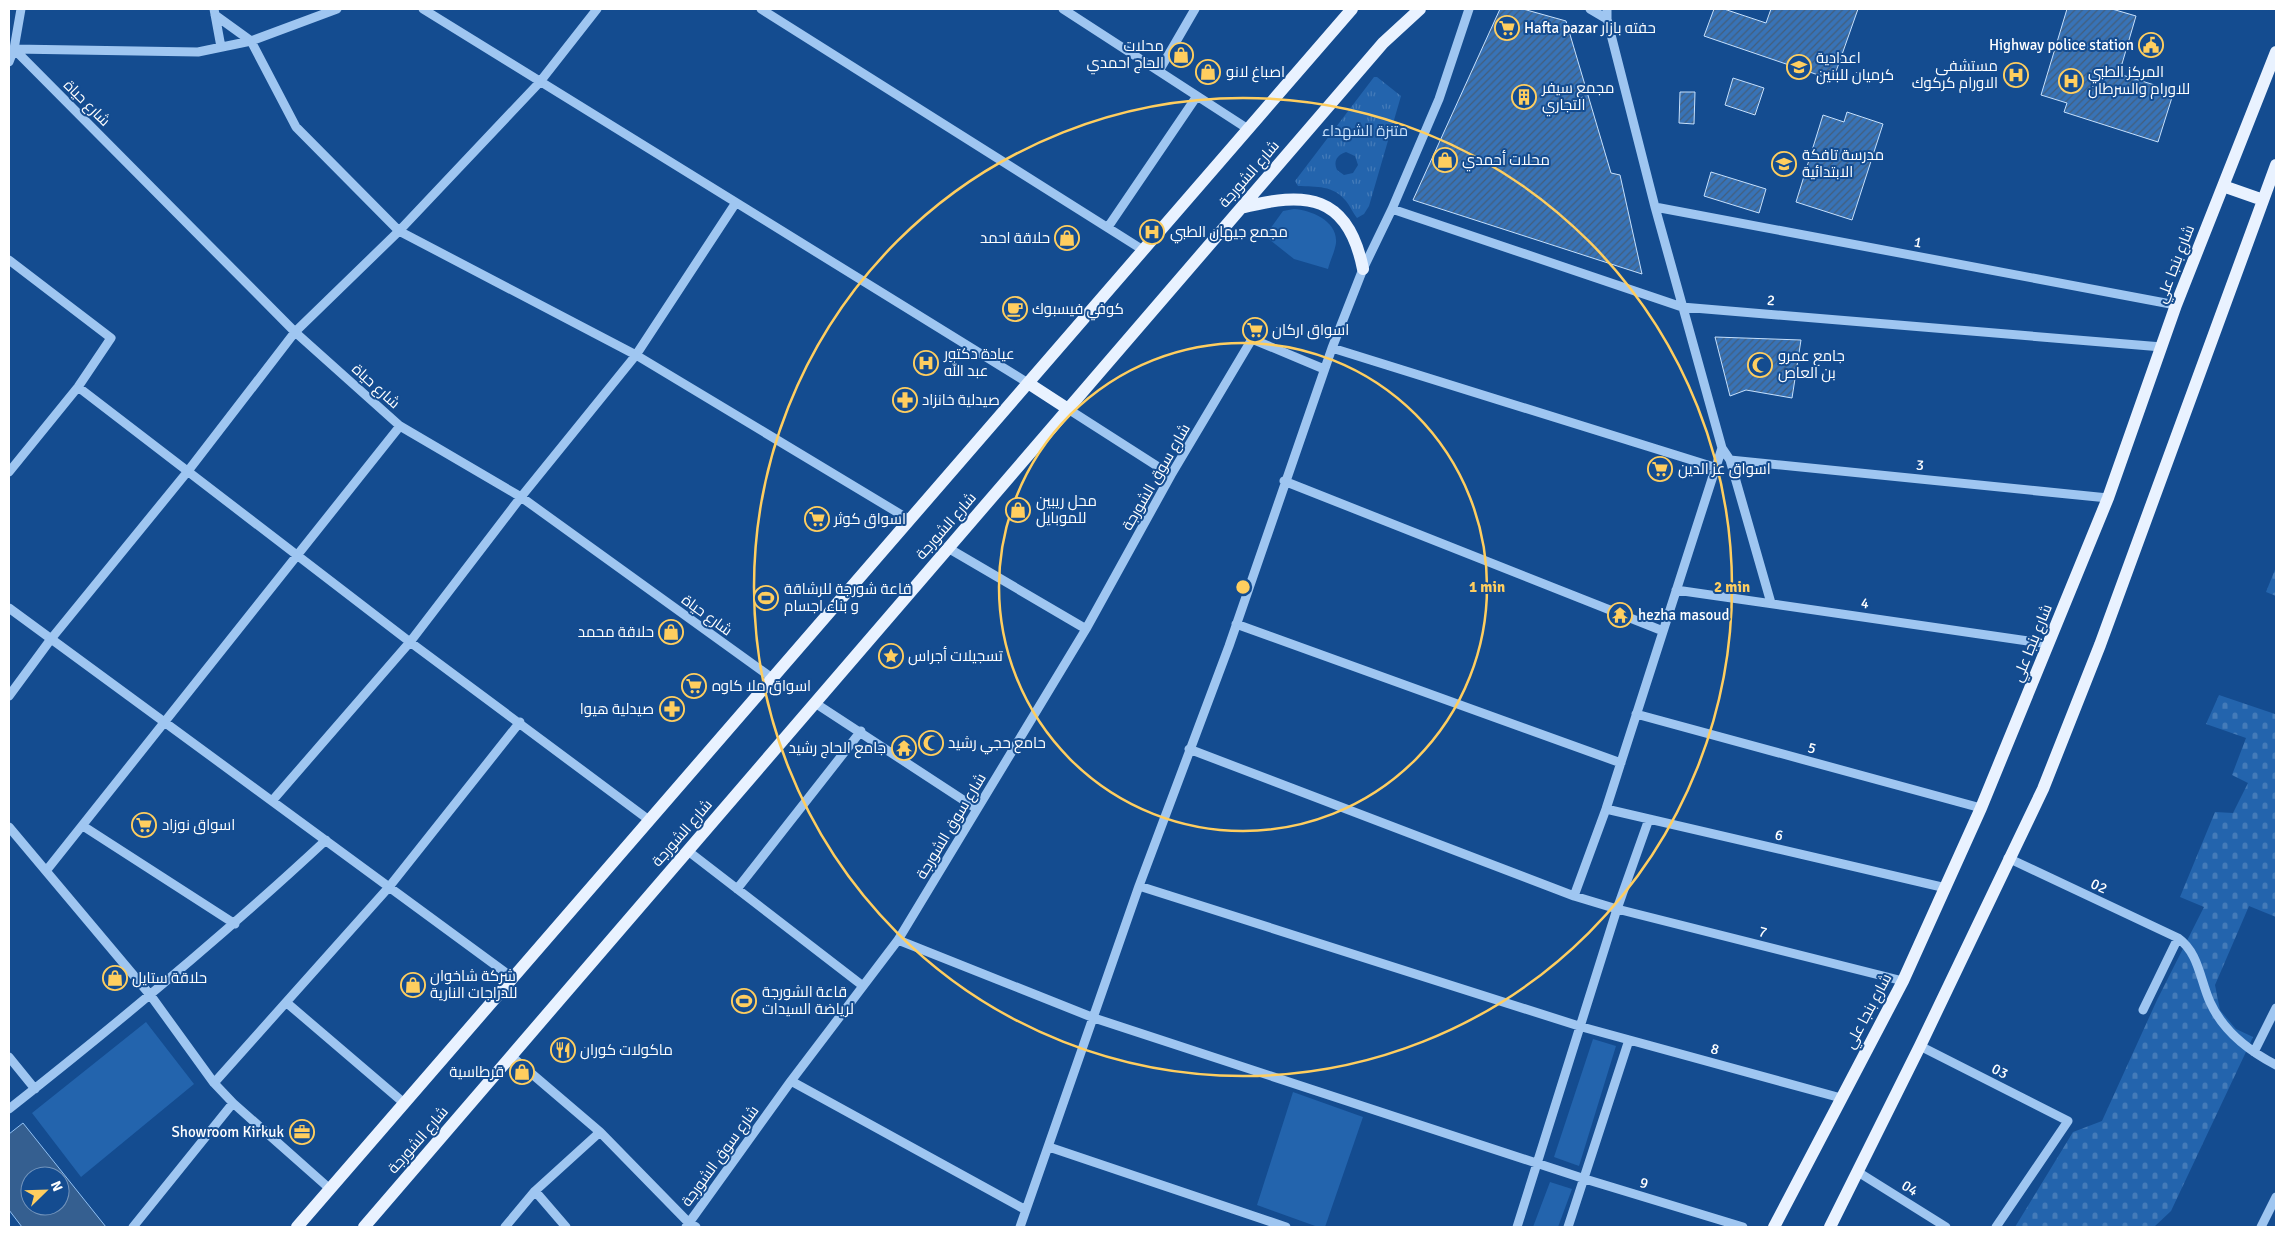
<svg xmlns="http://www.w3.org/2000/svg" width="2285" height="1236" font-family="Signika,Cairo,sans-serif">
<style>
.green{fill:#2364ad}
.cemetery{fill:url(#cemetery-stones)}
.park{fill:url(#park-tufts);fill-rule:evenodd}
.water{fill:#355f90;stroke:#91c1f4;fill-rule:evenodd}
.building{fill:url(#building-hatch);stroke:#c6e0fc}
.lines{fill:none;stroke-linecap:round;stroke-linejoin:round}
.minor{stroke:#9fc6f1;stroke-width:9}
.major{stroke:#e9f2ff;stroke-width:12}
.ring{fill:none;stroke:#ffce5f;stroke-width:2.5}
.labels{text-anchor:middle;stroke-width:4;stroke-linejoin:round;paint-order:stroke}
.poi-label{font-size:15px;fill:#fff;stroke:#144c90;text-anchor:start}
.street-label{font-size:15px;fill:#fff;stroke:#144c90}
.park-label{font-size:15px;fill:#c6e0fc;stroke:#144c90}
.centre{fill:#ffce5f;stroke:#144c90;stroke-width:2.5}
.ring-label{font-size:15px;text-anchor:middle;font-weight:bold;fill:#ffce5f;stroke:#144c90;stroke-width:4;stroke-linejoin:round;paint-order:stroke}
</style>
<defs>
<pattern id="cemetery-stones" width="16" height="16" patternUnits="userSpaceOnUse" patternTransform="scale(1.25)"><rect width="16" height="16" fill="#2364ad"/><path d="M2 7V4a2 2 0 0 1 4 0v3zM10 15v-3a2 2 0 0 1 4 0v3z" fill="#447bb9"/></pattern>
<pattern id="park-tufts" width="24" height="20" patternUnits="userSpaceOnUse" patternTransform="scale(1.25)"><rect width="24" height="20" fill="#2364ad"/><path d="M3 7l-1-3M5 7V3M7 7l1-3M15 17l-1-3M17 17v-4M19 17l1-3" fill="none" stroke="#447bb9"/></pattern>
<pattern id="building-hatch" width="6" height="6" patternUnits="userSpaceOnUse" patternTransform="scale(1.25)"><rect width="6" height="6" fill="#3873b7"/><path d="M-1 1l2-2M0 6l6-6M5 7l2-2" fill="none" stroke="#435e7c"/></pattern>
</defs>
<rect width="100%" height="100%" fill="#144c90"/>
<!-- green -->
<path class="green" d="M1294,209C1311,210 1338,221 1336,243C1335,251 1330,261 1328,269L1294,259L1265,236L1283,211Z
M146,1022L194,1084L81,1177L32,1113Z
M1593,1039L1616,1046L1579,1166L1554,1157Z
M1293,1092L1363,1117L1325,1227H1318L1257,1205Z
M1550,1182L1572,1189L1558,1227H1533Z"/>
<!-- cemetery -->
<path class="cemetery" d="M2276,567V596L2266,592Z
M2219,695L2275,714L2276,712V917L2249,906L2215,985L2220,1010L2236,1029L2253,1037L2171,1211L2154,1227H2015L2073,1132L2102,1121L2157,1000L2204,907L2180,897L2215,812L2233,813L2248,783L2232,775L2246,738L2206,724Z"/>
<!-- park -->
<path class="park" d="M1374,77H1377L1401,96L1369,206L1364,214L1357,218C1353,213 1350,206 1346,201C1333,185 1317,187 1298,186L1295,181ZM1346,152L1355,156L1358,165L1353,173L1344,175L1337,170C1333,161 1337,155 1346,152Z"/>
<!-- water -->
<path class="water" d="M23,1123L106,1227H22L9,1210V1134ZM30,1176H60V1206H30Z"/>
<!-- building -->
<path class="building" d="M1500,9H1523L1566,21L1611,173L1620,175L1642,274L1413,200Z
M1714,9H1724L1766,23L1771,9H1858L1833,80L1704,36Z
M2067,9H2112L2136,16L2119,74L2174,91L2158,142L2064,112L2067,103L2041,95Z
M1733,78L1764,88L1755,115L1725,105Z
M1680,92H1695L1694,124L1679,123Z
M1847,112L1883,124L1852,220L1796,202L1823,115L1844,122Z
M1711,172L1766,189L1759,213L1704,196Z
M1715,337L1801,340L1792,398L1746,390L1730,396Z"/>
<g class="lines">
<!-- minor -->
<path class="minor" d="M214,9L221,47
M423,9L1028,383
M761,9L1143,250
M1063,9L1248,129
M1590,9L1607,19
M1607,9V19L1655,207L1722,448L1730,460L1771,603
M215,15L251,41L296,127L399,231L636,355L910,520
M14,49L295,332L400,426L521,497L772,678
M14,49L198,52L251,41L337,9
M9,62L14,49L21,9
M1159,71L1195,9
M1655,207L2176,305
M1392,209L1682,307L2162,347
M1108,227L1197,96
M9,260L111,338L78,387L9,472
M1332,348L1714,467
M78,387L410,642L649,820
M1068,409L1171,475
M1730,460L2108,498
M1284,481L1663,631
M948,548L1086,629
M1676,590L2049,644
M9,608L513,978
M1236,624L1621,763
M9,696L51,639L188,471L295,332L399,231L539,83L597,9
M815,703L977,809
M1636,714L1981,808
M1189,749L1574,896L1617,909L1903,981
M272,801L410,642L521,497L636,355L735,204
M1606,809L1946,888
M83,826L235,924
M9,827L151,996L214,1083L233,1103L330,1189
M688,851L863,986
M2008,858L2178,938C2199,953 2200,980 2210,1002C2223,1031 2249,1051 2276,1065
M46,871L400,426
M1139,886L1582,1027L1841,1098
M737,889L861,731
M1574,896L1606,809L1722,448
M898,940L1094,1018L1585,1179L1743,1227
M287,1003L404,1103
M2143,1010L2178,938
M1920,1046L2068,1121L1996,1227
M2254,1052L2276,1008
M511,1056L600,1132L689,1223L696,1227
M9,1057L35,1089
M791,1081L1026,1210
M214,1083L389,887L520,722
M9,1109C118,1023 224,935 326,840
M1049,1147L1286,1227
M1858,1172L1946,1227
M535,1191L566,1227
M133,1227L233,1103
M505,1227L535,1191L600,1132
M686,1227L791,1081L898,940L1086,629L1171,475L1252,339L1324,369
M1020,1227L1139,886L1229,646L1332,348L1363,269L1392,209L1439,99L1469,9
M1517,1227L1617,909L1649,819
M1568,1227L1629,1040
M2261,1227L2276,1197"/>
<!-- major -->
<path class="major" d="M2223,186L2263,200
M1241,208C1306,191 1348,194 1363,269
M1028,383L1068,409
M297,1227L1352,9
M364,1227L1383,43L1420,9
M1774,1227L1903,981L1981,808L2108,498L2176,305L2276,52
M1830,1227L1920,1046L2043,789L2100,645L2276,165"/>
</g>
<!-- distance rings -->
<g class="ring">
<circle cx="1243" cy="587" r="244"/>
<circle cx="1243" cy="587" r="489"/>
</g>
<!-- icons -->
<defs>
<symbol id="supermarket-ring" viewBox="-11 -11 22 22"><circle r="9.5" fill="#144c90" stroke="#ffce5f" stroke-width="1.5"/><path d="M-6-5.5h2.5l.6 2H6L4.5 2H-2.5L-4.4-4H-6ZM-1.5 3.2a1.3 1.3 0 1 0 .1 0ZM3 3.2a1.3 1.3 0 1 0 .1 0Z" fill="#ffce5f"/></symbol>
<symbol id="civic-ring" viewBox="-11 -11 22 22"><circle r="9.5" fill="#144c90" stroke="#ffce5f" stroke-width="1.5"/><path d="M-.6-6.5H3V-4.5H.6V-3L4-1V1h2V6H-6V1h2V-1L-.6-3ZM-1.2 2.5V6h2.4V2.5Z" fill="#ffce5f"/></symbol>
<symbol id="shop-ring" viewBox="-11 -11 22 22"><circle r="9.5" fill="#144c90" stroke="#ffce5f" stroke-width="1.5"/><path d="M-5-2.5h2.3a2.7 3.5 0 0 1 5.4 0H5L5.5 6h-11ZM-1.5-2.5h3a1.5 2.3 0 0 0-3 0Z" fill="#ffce5f"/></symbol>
<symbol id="school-ring" viewBox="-11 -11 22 22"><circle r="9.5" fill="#144c90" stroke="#ffce5f" stroke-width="1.5"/><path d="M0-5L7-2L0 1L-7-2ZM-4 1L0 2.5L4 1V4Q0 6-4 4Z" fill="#ffce5f"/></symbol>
<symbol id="hospital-ring" viewBox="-11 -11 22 22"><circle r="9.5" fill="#144c90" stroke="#ffce5f" stroke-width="1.5"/><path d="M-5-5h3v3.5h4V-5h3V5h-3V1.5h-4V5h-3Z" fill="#ffce5f"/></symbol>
<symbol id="building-ring" viewBox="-11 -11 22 22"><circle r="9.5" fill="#144c90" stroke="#ffce5f" stroke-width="1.5"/><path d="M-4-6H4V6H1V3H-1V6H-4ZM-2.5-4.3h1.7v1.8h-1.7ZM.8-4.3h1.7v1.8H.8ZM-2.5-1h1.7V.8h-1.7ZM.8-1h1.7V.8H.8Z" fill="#ffce5f"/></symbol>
<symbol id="cafe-ring" viewBox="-11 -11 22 22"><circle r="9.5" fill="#144c90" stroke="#ffce5f" stroke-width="1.5"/><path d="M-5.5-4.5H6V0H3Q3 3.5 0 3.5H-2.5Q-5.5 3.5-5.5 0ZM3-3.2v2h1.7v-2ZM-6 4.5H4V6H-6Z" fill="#ffce5f"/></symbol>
<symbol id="mosque-ring" viewBox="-11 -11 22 22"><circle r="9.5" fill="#144c90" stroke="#ffce5f" stroke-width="1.5"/><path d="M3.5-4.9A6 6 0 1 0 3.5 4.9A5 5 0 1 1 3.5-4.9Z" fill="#ffce5f"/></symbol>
<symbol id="pharmacy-ring" viewBox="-11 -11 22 22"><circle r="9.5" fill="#144c90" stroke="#ffce5f" stroke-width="1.5"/><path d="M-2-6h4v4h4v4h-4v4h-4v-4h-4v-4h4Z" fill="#ffce5f"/></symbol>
<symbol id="stadium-ring" viewBox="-11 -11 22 22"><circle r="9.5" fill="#144c90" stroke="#ffce5f" stroke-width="1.5"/><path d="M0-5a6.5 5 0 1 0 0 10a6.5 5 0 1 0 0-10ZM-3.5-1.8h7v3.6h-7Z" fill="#ffce5f"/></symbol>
<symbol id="temple-ring" viewBox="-11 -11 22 22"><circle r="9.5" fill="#144c90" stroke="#ffce5f" stroke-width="1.5"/><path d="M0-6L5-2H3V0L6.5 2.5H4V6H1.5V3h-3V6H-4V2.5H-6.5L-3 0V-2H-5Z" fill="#ffce5f"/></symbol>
<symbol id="sight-ring" viewBox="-11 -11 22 22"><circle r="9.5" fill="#144c90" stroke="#ffce5f" stroke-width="1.5"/><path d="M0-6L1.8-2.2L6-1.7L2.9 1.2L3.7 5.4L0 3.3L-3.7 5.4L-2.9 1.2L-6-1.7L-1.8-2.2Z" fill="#ffce5f"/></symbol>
<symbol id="restaurant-ring" viewBox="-11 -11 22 22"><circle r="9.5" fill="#144c90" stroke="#ffce5f" stroke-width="1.5"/><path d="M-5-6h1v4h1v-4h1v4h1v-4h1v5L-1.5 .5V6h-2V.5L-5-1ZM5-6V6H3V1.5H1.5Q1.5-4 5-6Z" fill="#ffce5f"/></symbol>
<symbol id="office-ring" viewBox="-11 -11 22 22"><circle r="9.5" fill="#144c90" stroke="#ffce5f" stroke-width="1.5"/><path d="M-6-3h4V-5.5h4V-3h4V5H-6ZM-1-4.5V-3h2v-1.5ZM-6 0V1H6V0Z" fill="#ffce5f"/></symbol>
</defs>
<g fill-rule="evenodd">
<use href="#supermarket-ring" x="1493" y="14" width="28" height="28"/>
<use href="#civic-ring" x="2137" y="31" width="28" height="28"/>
<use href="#shop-ring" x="1167" y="41" width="28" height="28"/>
<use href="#school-ring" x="1785" y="53" width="28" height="28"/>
<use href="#shop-ring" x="1194" y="58" width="28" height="28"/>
<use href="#hospital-ring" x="2002" y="61" width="28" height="28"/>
<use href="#hospital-ring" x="2057" y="67" width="28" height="28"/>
<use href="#building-ring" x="1510" y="83" width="28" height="28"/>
<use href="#shop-ring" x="1431" y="146" width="28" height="28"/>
<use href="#school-ring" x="1770" y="150" width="28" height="28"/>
<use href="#hospital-ring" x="1138" y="218" width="28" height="28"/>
<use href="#shop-ring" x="1053" y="224" width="28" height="28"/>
<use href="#cafe-ring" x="1001" y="295" width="28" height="28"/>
<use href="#supermarket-ring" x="1241" y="316" width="28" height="28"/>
<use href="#hospital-ring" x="912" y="349" width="28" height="28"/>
<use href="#mosque-ring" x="1746" y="351" width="28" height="28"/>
<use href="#pharmacy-ring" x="891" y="386" width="28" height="28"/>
<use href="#supermarket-ring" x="1646" y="455" width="28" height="28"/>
<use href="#shop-ring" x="1004" y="496" width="28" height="28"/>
<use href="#supermarket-ring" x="803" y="505" width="28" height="28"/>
<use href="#stadium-ring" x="752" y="584" width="28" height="28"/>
<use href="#temple-ring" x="1606" y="601" width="28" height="28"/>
<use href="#shop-ring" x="657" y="618" width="28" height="28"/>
<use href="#sight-ring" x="877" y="642" width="28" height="28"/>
<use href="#supermarket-ring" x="680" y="672" width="28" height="28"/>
<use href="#pharmacy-ring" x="658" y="695" width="28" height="28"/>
<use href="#mosque-ring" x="917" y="729" width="28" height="28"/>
<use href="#temple-ring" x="890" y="734" width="28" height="28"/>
<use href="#supermarket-ring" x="130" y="811" width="28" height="28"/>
<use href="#shop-ring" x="101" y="964" width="28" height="28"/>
<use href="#shop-ring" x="399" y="971" width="28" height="28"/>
<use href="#stadium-ring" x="730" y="987" width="28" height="28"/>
<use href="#restaurant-ring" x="549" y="1036" width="28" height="28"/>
<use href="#shop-ring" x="508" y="1058" width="28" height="28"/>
<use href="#office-ring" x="288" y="1118" width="28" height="28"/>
</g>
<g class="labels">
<!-- poi labels -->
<g class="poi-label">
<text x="1524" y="33">Hafta pazar حفته بازار</text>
<text x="2134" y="50" text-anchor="end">Highway police station</text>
<text x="1164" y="51" text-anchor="end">محلات<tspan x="1164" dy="17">الحاج احمدي</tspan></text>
<text x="1816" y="63">اعدادية<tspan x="1816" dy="17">كرميان للبنين</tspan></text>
<text x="1998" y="71" text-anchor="end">مستشفى<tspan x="1998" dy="17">الاورام كركوك</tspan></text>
<text x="1226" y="77">اصباغ لانو</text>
<text x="2088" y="77">المركز الطبي<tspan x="2088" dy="17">للاورام والسرطان</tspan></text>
<text x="1542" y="93">مجمع سيفر<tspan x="1542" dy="17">التجاري</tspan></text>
<text x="1802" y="160">مدرسة تافكة<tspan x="1802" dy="17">الابتدائية</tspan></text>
<text x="1462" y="165">محلات أحمدي</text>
<text x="1170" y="237">مجمع جيهان الطبي</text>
<text x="1050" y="243" text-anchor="end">حلاقة احمد</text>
<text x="1032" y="314">كوفي فيسبوك</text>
<text x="1272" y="335">اسواق اركان</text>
<text x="944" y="359">عيادة دكتور<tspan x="944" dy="17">عبد الله</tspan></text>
<text x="1778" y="361">جامع عمرو<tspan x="1778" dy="17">بن العاص</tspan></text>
<text x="922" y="405">صيدلية خانزاد</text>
<text x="1678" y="474">اسواق عز الدين</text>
<text x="1036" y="506">محل ريبين<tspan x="1036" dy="17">للموبايل</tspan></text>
<text x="834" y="524">اسواق كوثر</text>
<text x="784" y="594">قاعة شورجة للرشاقة<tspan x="784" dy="17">و بناء اجسام</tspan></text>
<text x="1638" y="620">hezha masoud</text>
<text x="654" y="637" text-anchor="end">حلاقة محمد</text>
<text x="908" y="661">تسجيلات أجراس</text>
<text x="712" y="691">اسواق ملا كاوه</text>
<text x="654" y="714" text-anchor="end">صيدلية هيوا</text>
<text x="948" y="748">حامع حجي رشيد</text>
<text x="886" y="753" text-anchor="end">جامع الحاج رشيد</text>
<text x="162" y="830">اسواق نوزاد</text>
<text x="430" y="981">شركة شاخوان<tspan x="430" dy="17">للدراجات النارية</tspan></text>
<text x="132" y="983">حلاقة ستايل</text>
<text x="762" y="997">قاعة الشورجة<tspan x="762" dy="17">لرياضة السيدات</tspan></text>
<text x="580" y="1055">ماكولات كوران</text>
<text x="504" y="1077" text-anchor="end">قرطاسية</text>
<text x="284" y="1137" text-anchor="end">Showroom Kirkuk</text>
</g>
<!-- street labels -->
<g class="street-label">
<text transform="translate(87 103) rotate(45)" y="5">شارع حياة</text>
<text transform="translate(1249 174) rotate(-49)" y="5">شارع الشورجة</text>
<text transform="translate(1918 242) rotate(11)" y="5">1</text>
<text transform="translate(2175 264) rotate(-69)" y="5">شارع بنجا علي</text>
<text transform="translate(1771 300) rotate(5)" y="5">2</text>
<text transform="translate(376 386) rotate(42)" y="5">شارع حياة</text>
<text transform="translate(1920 465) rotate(6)" y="5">3</text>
<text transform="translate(1156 477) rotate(-60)" y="5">شارع سوق الشورجة</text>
<text transform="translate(946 526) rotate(-49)" y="5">شارع الشورجة</text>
<text transform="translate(1865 603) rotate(8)" y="5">4</text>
<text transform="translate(707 615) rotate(36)" y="5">شارع حياة</text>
<text transform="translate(2032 643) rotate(-68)" y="5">شارع بنجا علي</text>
<text transform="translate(1812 748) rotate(15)" y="5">5</text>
<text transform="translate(951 826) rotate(-59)" y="5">شارع سوق الشورجة</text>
<text transform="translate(682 833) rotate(-49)" y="5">شارع الشورجة</text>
<text transform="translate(1779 835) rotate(13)" y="5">6</text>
<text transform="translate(2099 886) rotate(25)" y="5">02</text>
<text transform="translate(1763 932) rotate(14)" y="5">7</text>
<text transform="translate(1868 1011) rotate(-62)" y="5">شارع بنجا علي</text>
<text transform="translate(1715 1049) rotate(15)" y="5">8</text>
<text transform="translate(2000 1071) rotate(27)" y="5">03</text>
<text transform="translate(418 1140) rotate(-49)" y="5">شارع الشورجة</text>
<text transform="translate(720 1156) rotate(-54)" y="5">شارع سوق الشورجة</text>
<text transform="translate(1644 1183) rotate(17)" y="5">9</text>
<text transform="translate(1910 1188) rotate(32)" y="5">04</text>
</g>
<!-- park labels -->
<g class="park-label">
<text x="1365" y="136">متنزة الشهداء</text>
</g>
</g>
<circle cx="1243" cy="587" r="8" class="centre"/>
<g class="ring-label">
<text x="1487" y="592">1 min</text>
<text x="1732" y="592">2 min</text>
</g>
<!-- border -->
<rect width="2285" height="1236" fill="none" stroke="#ffffff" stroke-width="20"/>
<!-- north arrow -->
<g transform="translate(45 1191) rotate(67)"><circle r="24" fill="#144c90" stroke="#7294bc"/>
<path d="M0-4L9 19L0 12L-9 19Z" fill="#ffce5f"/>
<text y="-8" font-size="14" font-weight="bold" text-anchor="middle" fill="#ffffff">N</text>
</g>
</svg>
